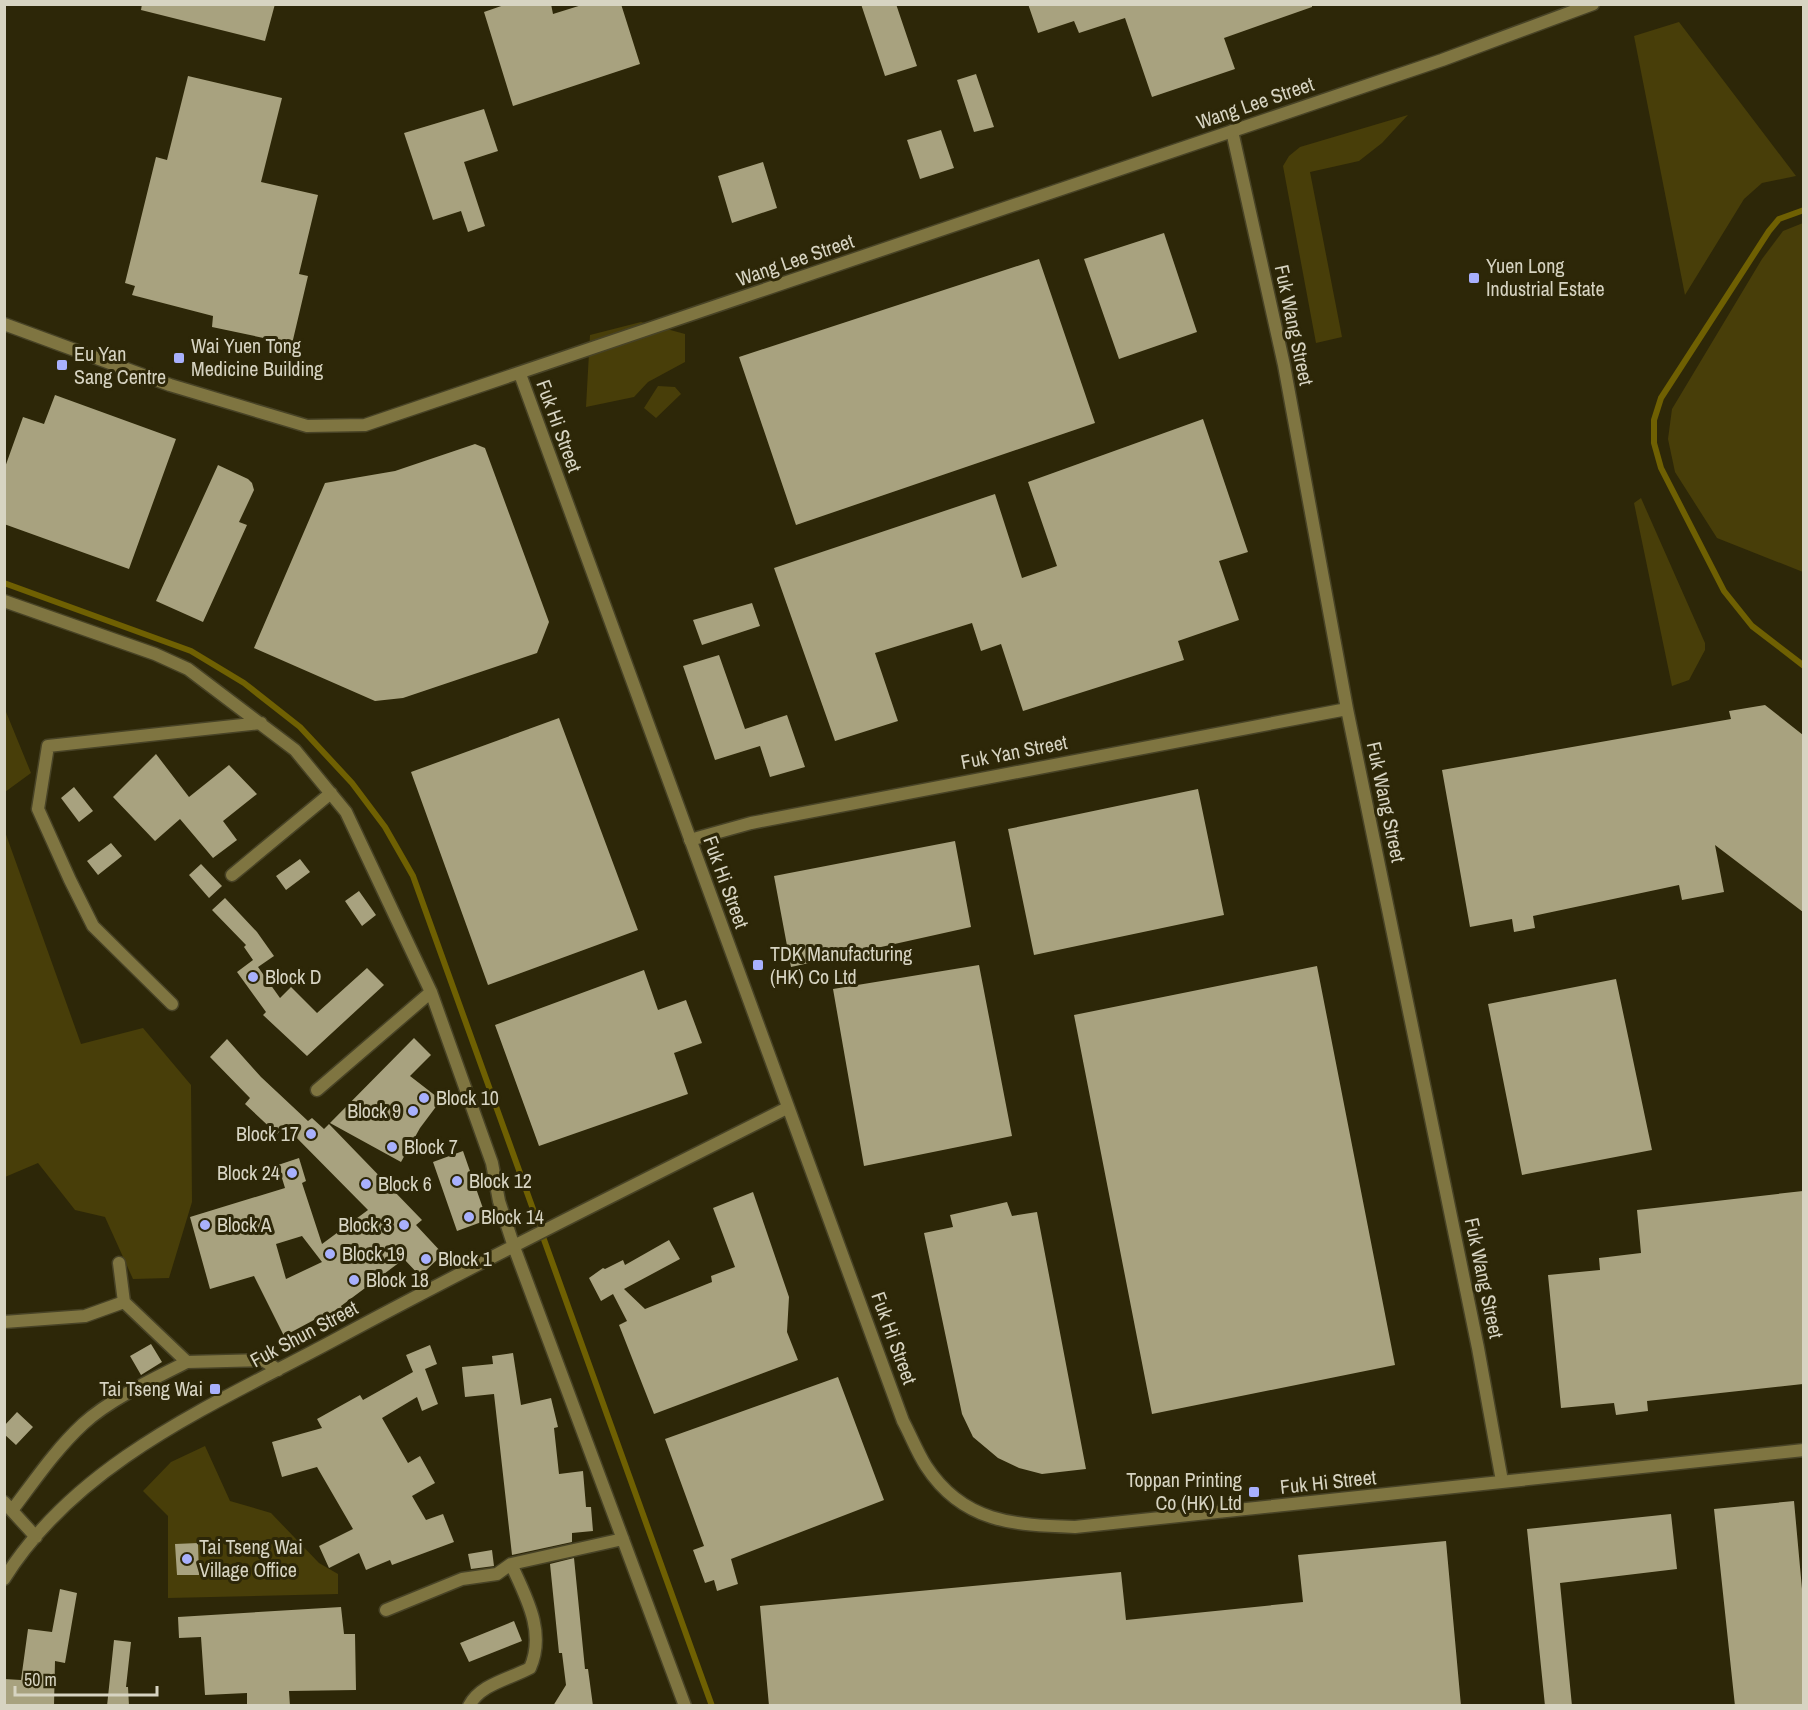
<svg xmlns="http://www.w3.org/2000/svg" width="1808" height="1710" font-family="'Archivo Narrow',sans-serif">
<style>
.green{fill:#483e09}
.lines{fill:none;stroke-linecap:round;stroke-linejoin:round}
.stream{stroke:#6f6002;stroke-width:6}
.building{fill:#a8a27f;fill-rule:evenodd}
.minor-casing{stroke:#484326;stroke-width:15}
.tertiary-casing{stroke:#484326;stroke-width:15}
.minor{stroke:#7f7541;stroke-width:12}
.tertiary{stroke:#7f7541;stroke-width:12}
.poi-dot{fill:#a8b0fc;stroke:#2d2708;stroke-width:2}
.labels{text-anchor:middle;stroke-width:6;stroke-linejoin:round;paint-order:stroke}
.street-label{font-size:20px;fill:#d7d4c2;stroke:#2d2708}
.poi-label{font-size:20px;fill:#d7d4c2;stroke:#2d2708;text-anchor:start}
</style>
<rect width="100%" height="100%" fill="#2d2708"/>
<!-- green -->
<path class="green" d="M1679,22L1796,176L1762,183L1744,199L1685,295L1634,36Z
M1408,115L1382,143L1359,161L1310,172L1342,337L1316,343L1283,166L1289,156L1300,147Z
M1803,223V572L1717,538L1675,472L1668,439L1672,409L1762,259L1783,231Z
M641,322L685,334V362L648,382L634,397L586,407L590,335Z
M658,386L675,387L681,394L656,418L644,408Z
M1641,498L1705,643V650L1689,680L1672,686L1634,503Z
M4,707L31,773L5,792H4Z
M4,829L81,1044L143,1028L191,1085L192,1202L169,1278L133,1279L105,1217L75,1210L38,1163L5,1177Z
M205,1446L230,1501L271,1513L319,1563L338,1574V1594L168,1598V1516L143,1491L171,1462Z"/>
<g class="lines">
<!-- stream -->
<path class="stream" d="M1804,210L1779,219L1769,231L1661,398L1654,420V443L1661,468L1724,591L1752,626L1804,666
M4,583L191,651L244,683L300,727L352,783L385,827L413,876L712,1706"/>
</g>
<!-- building -->
<path class="building" d="M142,4H275L265,41L141,10Z
M507,4H551L553,14L585,4H621L640,64L513,106L484,12Z
M861,4H896L917,66L885,76Z
M1028,4H1312V7L1224,38L1235,69L1152,97L1125,18L1079,33L1074,21L1038,33Z
M976,74L994,127L974,132L957,80Z
M188,76L282,98L261,182L318,195L299,274L308,276L292,344L212,327L213,316L132,295L135,286L125,283L156,157L167,160Z
M484,109L498,151L464,162L485,226L468,232L461,211L433,220L404,133Z
M941,130L954,168L920,179L907,140Z
M763,162L777,208L732,223L718,176Z
M1164,233L1197,332L1119,359L1084,259Z
M1039,259L1095,423L796,525L739,357Z
M55,395L176,439L129,569L4,524V470L23,417L44,424Z
M1203,419L1248,552L1219,561L1239,620L1178,641L1184,660L1023,711L1001,644L981,651L972,623L875,653L898,721L835,741L774,568L995,494L1022,578L1057,566L1028,482Z
M475,444L485,448L549,622L537,653L403,698L375,701L254,648L325,483L395,471Z
M218,465L248,479L252,483L254,490L239,522L247,525L203,622L156,601Z
M752,603L760,626L702,645L693,620Z
M719,655L745,729L787,715L805,767L770,777L760,746L715,760L683,666Z
M1765,705L1803,735V912L1715,845L1724,892L1682,900L1679,885L1533,916L1535,928L1514,932L1512,919L1470,927L1442,770L1731,719L1729,711Z
M559,718L638,930L488,985L411,772Z
M156,754L189,797L229,765L257,794L223,821L237,840L213,858L180,819L155,841L113,797Z
M74,787L93,811L79,822L61,798Z
M1198,789L1224,915L1034,955L1008,829Z
M955,841L971,927L791,967L774,876Z
M111,843L122,856L98,875L87,861Z
M300,859L310,872L286,890L276,876Z
M201,864L222,886L209,898L189,875Z
M359,891L376,915L362,926L345,901Z
M225,898L257,932L274,956L258,967L280,998L291,987L317,1013L367,968L384,985L307,1056L263,1015L266,1012L237,972L253,960L244,947L246,945L212,910Z
M979,965L1012,1136L864,1166L833,989Z
M1317,966L1395,1365L1152,1414L1074,1015Z
M644,970L658,1010L686,1000L702,1043L674,1053L688,1094L539,1146L495,1025Z
M1616,979L1652,1150L1522,1175L1488,1004Z
M414,1038L431,1055L410,1076L441,1100L420,1128L401,1162L330,1123Z
M227,1039L261,1077L308,1121L312,1118L324,1129L329,1124L422,1220L416,1225L443,1254L420,1276L404,1259L341,1306L343,1311L316,1324L314,1320L284,1336L254,1276L210,1289L190,1217L285,1188L278,1165L299,1158L306,1181L302,1183L322,1244L368,1210L285,1126L277,1134L245,1104L250,1098L210,1057ZM302,1236L322,1262L286,1279L276,1244Z
M463,1151L487,1220L457,1231L433,1162Z
M1803,1191V1384L1647,1401L1648,1411L1616,1415L1614,1403L1561,1408L1548,1275L1600,1270L1599,1258L1641,1253L1637,1210Z
M753,1192L789,1297L787,1332L798,1360L654,1414L619,1325L627,1321L613,1294L601,1301L589,1278L603,1268L605,1269L623,1260L625,1265L669,1240L680,1259L624,1289L645,1309L712,1282L711,1276L735,1267L713,1208Z
M1007,1202L1012,1216L1037,1212L1086,1469L1042,1474L1019,1468L998,1458L973,1437L962,1414L924,1233L953,1227L950,1215Z
M151,1344L162,1362L141,1375L130,1356Z
M430,1345L437,1364L425,1369L438,1404L422,1411L417,1397L382,1418L408,1463L420,1456L435,1483L412,1496L426,1520L443,1514L454,1542L392,1565L390,1560L366,1570L359,1553L329,1568L319,1546L353,1529L317,1467L282,1477L272,1442L322,1428L317,1419L360,1395L363,1400L413,1372L406,1355Z
M513,1353L521,1405L551,1398L558,1427L554,1428L559,1474L583,1471L586,1507H591L593,1531L572,1533V1542L512,1555L494,1394L465,1397L462,1367L493,1364L492,1356Z
M838,1377L884,1500L731,1559L738,1584L717,1591L714,1580L705,1583L693,1550L704,1546L665,1439Z
M17,1412L33,1427L16,1445L4,1434V1426Z
M1794,1501L1803,1600V1706H1735L1714,1509Z
M1671,1514L1677,1569L1560,1583L1572,1706H1545L1527,1529Z
M1446,1541L1461,1706H769L760,1606L1121,1572L1126,1620L1303,1602L1298,1555Z
M198,1543L199,1575H177L175,1544Z
M492,1550L494,1566L471,1569L468,1554Z
M574,1558L585,1669H588L593,1706H553L566,1685L562,1653H559L550,1564Z
M60,1589L77,1593L65,1663L55,1661L54,1706H4V1679L21,1680L28,1629L52,1632Z
M341,1607L344,1634H355L356,1690L289,1691L290,1706H247V1693L205,1695L201,1637L179,1638L178,1617Z
M514,1621L522,1641L469,1662L460,1643Z
M114,1640L131,1642L126,1687H128L129,1706H107Z"/>
<g class="lines">
<defs>
<path id="minor" d="M1232,131L1284,365L1347,709L1478,1348L1502,1481
M4,601L155,654L188,669L295,750L346,812L431,992L492,1163L499,1201L514,1247L685,1706
M690,840L751,823L1347,709
M232,875L331,793
M172,1004L93,926L70,880L38,809L48,746L261,723
M317,1090L431,992
M119,1263L124,1302L187,1362L263,1360L278,1370
M4,1322L85,1316L124,1302
M4,1502L36,1537
M13,1509C35,1480 56,1449 83,1424C109,1400 155,1378 187,1362
M4,1579C79,1459 218,1403 338,1338C486,1258 637,1184 787,1108
M386,1610L462,1579L497,1574L511,1564L623,1539
M469,1706C480,1684 510,1679 530,1668C546,1632 526,1597 511,1564"/>
<path id="tertiary" d="M4,324L170,385L307,426L365,425L1442,60L1593,4
M520,374L903,1421C911,1436 917,1452 926,1466C963,1523 1014,1525 1075,1527L1804,1450"/>
</defs>
<!-- minor casing -->
<use href="#minor" class="minor-casing"/>
<!-- tertiary casing -->
<use href="#tertiary" class="tertiary-casing"/>
<!-- minor -->
<use href="#minor" class="minor"/>
<!-- tertiary -->
<use href="#tertiary" class="tertiary"/>
</g>
<!-- markers -->
<g class="poi-dot">
<rect x="1468" y="272" width="12" height="12" rx="3"/>
<rect x="173" y="352" width="12" height="12" rx="3"/>
<rect x="56" y="359" width="12" height="12" rx="3"/>
<rect x="752" y="959" width="12" height="12" rx="3"/>
<circle cx="253" cy="977" r="6"/>
<circle cx="424" cy="1098" r="6"/>
<circle cx="413" cy="1111" r="6"/>
<circle cx="311" cy="1134" r="6"/>
<circle cx="392" cy="1147" r="6"/>
<circle cx="292" cy="1173" r="6"/>
<circle cx="457" cy="1181" r="6"/>
<circle cx="366" cy="1184" r="6"/>
<circle cx="469" cy="1217" r="6"/>
<circle cx="205" cy="1225" r="6"/>
<circle cx="404" cy="1225" r="6"/>
<circle cx="330" cy="1254" r="6"/>
<circle cx="426" cy="1259" r="6"/>
<circle cx="354" cy="1280" r="6"/>
<rect x="209" y="1383" width="12" height="12" rx="3"/>
<rect x="1248" y="1486" width="12" height="12" rx="3"/>
<circle cx="187" cy="1559" r="6"/>
</g>
<g class="labels">
<!-- street labels -->
<g class="street-label">
<text transform="translate(1255 103) rotate(-19)" y="7">Wang Lee Street</text>
<text transform="translate(795 260) rotate(-19)" y="7">Wang Lee Street</text>
<text transform="translate(1294 325) rotate(78)" y="7">Fuk Wang Street</text>
<text transform="translate(559 426) rotate(70)" y="7">Fuk Hi Street</text>
<text transform="translate(1014 752) rotate(-11)" y="7">Fuk Yan Street</text>
<text transform="translate(1386 802) rotate(78)" y="7">Fuk Wang Street</text>
<text transform="translate(726 882) rotate(70)" y="7">Fuk Hi Street</text>
<text transform="translate(1484 1278) rotate(78)" y="7">Fuk Wang Street</text>
<text transform="translate(304 1334) rotate(-28)" y="7">Fuk Shun Street</text>
<text transform="translate(894 1338) rotate(70)" y="7">Fuk Hi Street</text>
<text transform="translate(1328 1482) rotate(-6)" y="7">Fuk Hi Street</text>
</g>
<!-- poi labels -->
<g class="poi-label">
<text x="1486" y="273">Yuen Long<tspan x="1486" dy="23">Industrial Estate</tspan></text>
<text x="191" y="353">Wai Yuen Tong<tspan x="191" dy="23">Medicine Building</tspan></text>
<text x="74" y="361">Eu Yan<tspan x="74" dy="23">Sang Centre</tspan></text>
<text x="770" y="961">TDK Manufacturing<tspan x="770" dy="23">(HK) Co Ltd</tspan></text>
<text x="265" y="984">Block D</text>
<text x="436" y="1105">Block 10</text>
<text x="401" y="1118" text-anchor="end">Block 9</text>
<text x="299" y="1141" text-anchor="end">Block 17</text>
<text x="404" y="1154">Block 7</text>
<text x="280" y="1180" text-anchor="end">Block 24</text>
<text x="469" y="1188">Block 12</text>
<text x="378" y="1191">Block 6</text>
<text x="481" y="1224">Block 14</text>
<text x="217" y="1232">Block A</text>
<text x="392" y="1232" text-anchor="end">Block 3</text>
<text x="342" y="1261">Block 19</text>
<text x="438" y="1266">Block 1</text>
<text x="366" y="1287">Block 18</text>
<text x="203" y="1396" text-anchor="end">Tai Tseng Wai</text>
<text x="1242" y="1487" text-anchor="end">Toppan Printing<tspan x="1242" dy="23">Co (HK) Ltd</tspan></text>
<text x="199" y="1554">Tai Tseng Wai<tspan x="199" dy="23">Village Office</tspan></text>
</g>
</g>
<!-- border -->
<rect width="1808" height="1710" fill="none" stroke="#d7d4c2" stroke-width="12"/>
<!-- scale -->
<path d="M15 1686v9h142v-9" fill="none" stroke="#d7d4c2" stroke-width="3"/>
<text x="24" y="1686" font-size="18" fill="#d7d4c2" stroke="#2d2708" stroke-width="4.5" paint-order="stroke">50 m</text>
</svg>
